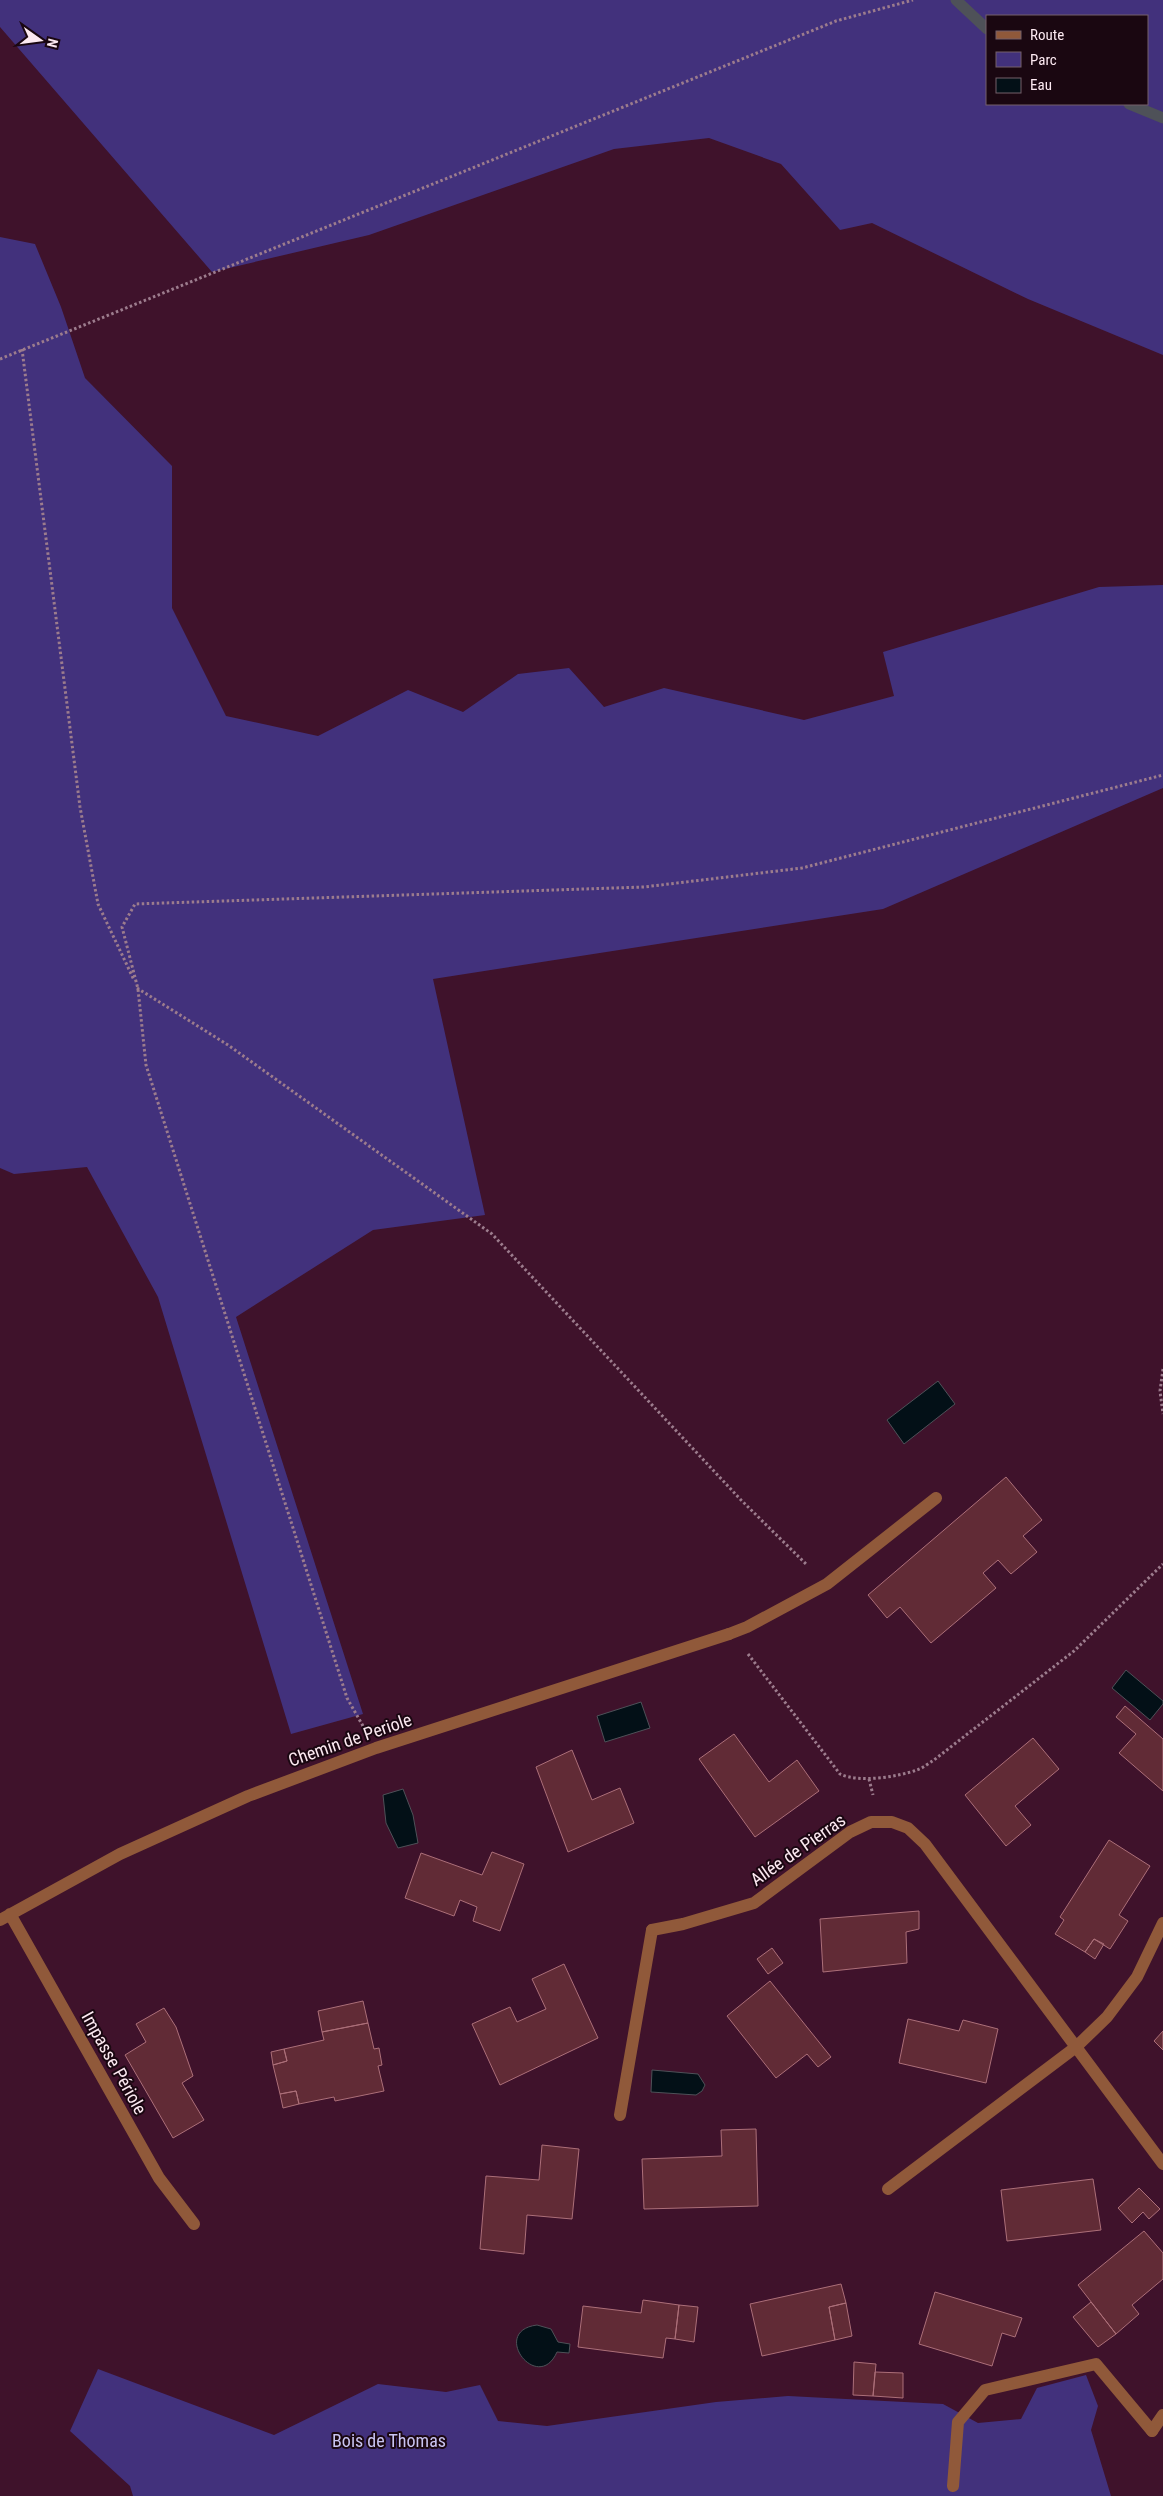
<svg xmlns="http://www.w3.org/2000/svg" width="1163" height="2496" font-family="'Roboto Condensed',sans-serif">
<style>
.green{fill:#42317c;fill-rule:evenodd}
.water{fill:#031017;stroke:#4e5158}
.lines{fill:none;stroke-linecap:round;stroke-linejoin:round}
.stream{stroke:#4e5158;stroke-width:11}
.building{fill:#612b36;stroke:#ac6f79}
.path{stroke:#9c7c8d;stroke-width:3;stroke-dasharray:2.5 2.5;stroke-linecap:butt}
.service{stroke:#90593a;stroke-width:12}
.minor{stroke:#90593a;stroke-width:12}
.labels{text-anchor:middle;stroke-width:4;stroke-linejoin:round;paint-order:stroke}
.street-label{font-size:18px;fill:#fce9f1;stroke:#1a0711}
.park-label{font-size:18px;fill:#c9c4f2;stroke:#1a0711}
</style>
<rect width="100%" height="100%" fill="#3f122b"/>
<!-- green -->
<path class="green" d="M0,0H1163V355L1028,299L872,223L840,230L781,164L709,138L614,149L369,235L212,272L0,27ZM1147,16V104H987V16Z
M0,237L35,244L61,307L85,378L172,466V608L226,716L318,736L408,690L463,712L518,674L569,668L604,707L664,688L804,720L894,696L883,652L1099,587L1163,585V788L883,909L433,979L485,1215L373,1230L236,1317L363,1714L291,1734L158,1297L87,1167L14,1174L0,1168Z
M98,2369L274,2435L378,2384L446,2392L480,2385L498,2421L547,2426L716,2402L788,2396L943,2404L978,2423L1021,2419L1037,2388L1086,2375L1098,2406L1091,2430L1111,2496H133L130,2486L70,2431Z"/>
<!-- water -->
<path class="water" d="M938,1381L955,1404L904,1444L887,1420Z
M1126,1670L1163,1701V1704L1150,1720L1112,1688Z
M641,1702L650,1728L605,1742L597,1716Z
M403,1789L413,1815L418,1843L398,1848L386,1823L383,1795Z
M652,2070L698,2074L705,2085L702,2091L696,2095L651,2092Z
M537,2325L551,2329L558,2342L570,2344L569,2353L557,2352C538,2395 489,2331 537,2325Z"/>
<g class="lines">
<!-- stream -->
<path class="stream" d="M956,0L987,29
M1129,104L1163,118"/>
</g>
<!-- building -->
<path class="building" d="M1006,1477L1042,1520L1023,1536L1037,1552L1011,1574L998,1560L983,1573L996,1588L931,1643L900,1607L887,1618L868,1595Z
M1125,1706L1163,1739V1791L1119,1753L1136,1734L1116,1717Z
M734,1734L769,1782L797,1760L819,1791L755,1837L699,1759Z
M1033,1738L1059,1769L1015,1806L1031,1825L1006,1846L965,1795Z
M572,1750L592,1800L620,1788L634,1823L568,1852L536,1767Z
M1109,1840L1150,1866L1119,1915L1128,1921L1110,1949L1094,1939L1085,1952L1055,1934L1064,1920L1060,1917Z
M492,1852L524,1864L500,1931L473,1921L477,1907L460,1900L454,1916L405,1898L421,1853L482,1875Z
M919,1911V1929L906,1932L907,1963L823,1972L820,1919Z
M1094,1939L1104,1944L1095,1959L1085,1952Z
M772,1948L783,1963L768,1974L757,1959Z
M564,1964L598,2038L500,2085L472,2024L510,2007L517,2022L546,2009L532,1979Z
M770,1981L831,2057L818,2067L807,2054L776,2078L727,2016Z
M363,2001L368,2023L322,2032L318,2011Z
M164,2008L176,2027L193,2076L182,2083L204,2120L173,2138L125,2055L146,2042L136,2024Z
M908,2019L959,2031L963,2020L998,2029L986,2083L899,2063Z
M368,2023L374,2049L379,2048L382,2065L378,2066L384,2091L335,2101L334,2097L299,2104L296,2091L280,2094L273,2065L287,2061L284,2049L324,2040L322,2032Z
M1163,2031V2050L1154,2041Z
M284,2049L287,2061L273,2065L271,2052Z
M296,2091L299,2104L283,2108L280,2094Z
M756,2129L758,2206L644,2209L642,2159L722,2156L721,2130Z
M542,2145L579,2149L572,2219L527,2215L524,2254L480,2249L486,2176L539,2180Z
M1093,2179L1101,2230L1007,2241L1001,2190Z
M1139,2188L1160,2209L1149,2219L1143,2212L1132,2223L1118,2208Z
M1144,2231L1163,2253V2279L1132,2305L1139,2314L1116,2334L1078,2285Z
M841,2284L846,2303L829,2307L835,2340L762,2356L750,2304Z
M935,2292L1022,2318L1015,2337L1002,2333L992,2366L919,2344Z
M643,2300L679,2305L675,2339L666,2338L663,2358L578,2347L583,2306L641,2313Z
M1091,2302L1116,2334L1098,2347L1073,2317Z
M846,2303L852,2336L835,2340L829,2307Z
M679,2305L698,2307L694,2342L675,2339Z
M854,2362L876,2364L873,2396L853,2395Z
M875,2372L903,2373V2398L873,2396Z"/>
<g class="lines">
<!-- path -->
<path class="path" d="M22,349L80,807L98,904L134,980
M0,359L836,21L913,0
M137,988L228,1045L492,1234L741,1500L807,1565
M1163,1369L1160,1391L1163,1414
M748,1654L840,1774C859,1783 897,1777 917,1770C923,1768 929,1763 934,1760L1074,1651L1163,1564
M363,1726L347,1698L146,1065L138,989L122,927L135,904L644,887L802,868L1163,775
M869,1779L873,1795"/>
<!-- service -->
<path class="service" d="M729,1634L747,1627L827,1584L936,1498
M620,2115L652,1930
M953,2486L958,2422L985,2390L1096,2364L1152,2431"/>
<!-- minor -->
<path class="minor" d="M10,1914L159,2178L194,2224
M0,1920L120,1854L248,1796L376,1748L729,1634
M652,1930L683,1924L754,1903L850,1832L871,1822H892L908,1828L925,1844L1163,2164
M888,2189L1076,2047L1107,2017L1137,1977L1163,1923
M1152,2431L1163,2415"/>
</g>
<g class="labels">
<!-- street labels -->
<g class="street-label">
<text transform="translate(350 1740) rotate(-19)" y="6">Chemin de Periole</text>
<text transform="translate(798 1850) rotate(-35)" y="6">Allée de Pierras</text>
<text transform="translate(114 2063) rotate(61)" y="6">Impasse Périole</text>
</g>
<!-- park labels -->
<g class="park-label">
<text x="389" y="2447">Bois de Thomas</text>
</g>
</g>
<!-- legend -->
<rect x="986" y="15" width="162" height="90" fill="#1a0711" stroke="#74616b"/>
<rect x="996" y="31" width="25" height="8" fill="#90593a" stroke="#74616b"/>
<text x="1030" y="40" font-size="15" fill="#fce9f1">Route</text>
<rect x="996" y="52" width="25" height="15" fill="#42317c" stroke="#74616b"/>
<text x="1030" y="65" font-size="15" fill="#fce9f1">Parc</text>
<rect x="996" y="78" width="25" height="15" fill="#031017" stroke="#74616b"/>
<text x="1030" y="90" font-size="15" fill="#fce9f1">Eau</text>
<!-- north arrow -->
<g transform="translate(40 40) rotate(104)" stroke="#1a0711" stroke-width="4" paint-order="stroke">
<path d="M0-4L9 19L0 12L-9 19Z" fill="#fce9f1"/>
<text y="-8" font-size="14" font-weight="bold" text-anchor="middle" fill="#fce9f1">N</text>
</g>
</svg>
